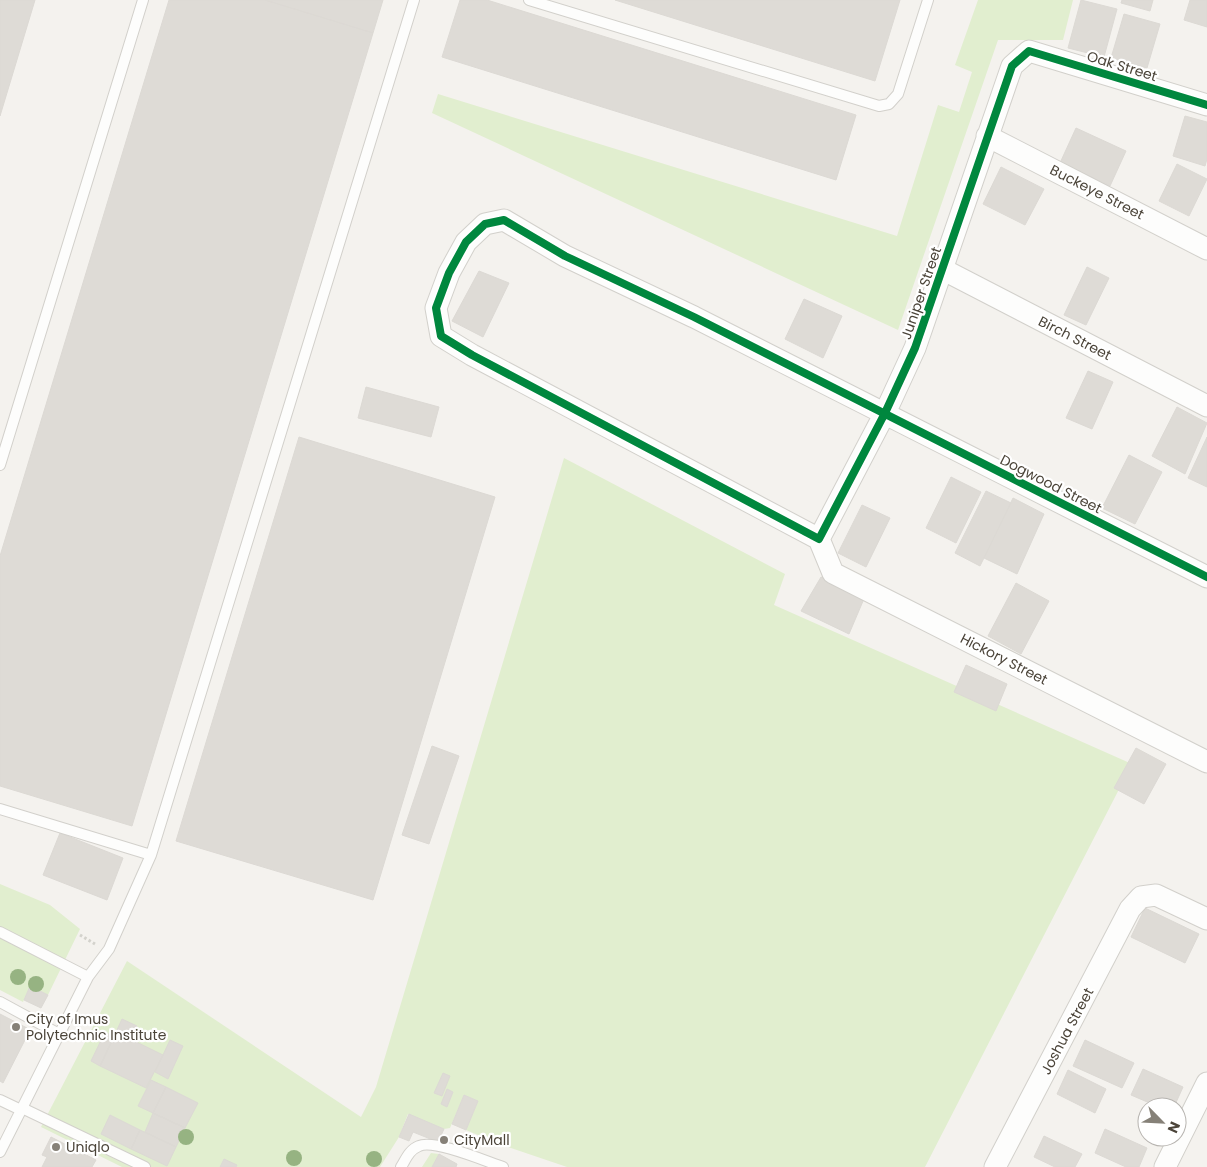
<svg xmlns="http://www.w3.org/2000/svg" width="1207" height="1167" font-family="Poppins,sans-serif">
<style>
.green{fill:#e1eecf}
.building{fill:#dedbd6;stroke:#dcd9d4}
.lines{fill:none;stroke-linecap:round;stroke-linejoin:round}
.lane-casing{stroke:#d2d0cb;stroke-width:12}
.street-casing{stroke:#d2d0cb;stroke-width:23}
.path{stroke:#d3d2cc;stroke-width:3;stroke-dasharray:2.5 2.5;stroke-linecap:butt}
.lane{stroke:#fdfdfc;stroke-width:10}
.street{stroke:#fdfdfc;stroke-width:21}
.cycleway-casing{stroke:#fff;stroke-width:11}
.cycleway{stroke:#00873e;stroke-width:8}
.tree{fill:#96b382}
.poi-dot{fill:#868178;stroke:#fff;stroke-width:2}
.labels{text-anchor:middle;stroke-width:4.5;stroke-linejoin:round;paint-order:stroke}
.street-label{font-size:14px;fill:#4b4439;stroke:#fff}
.poi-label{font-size:14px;fill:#4b4439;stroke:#fff;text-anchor:start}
</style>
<rect width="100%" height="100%" fill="#f4f2ee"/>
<!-- green -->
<path class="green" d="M978,0H1073L1063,40H998L898,330L432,113L438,94L897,236L938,105L959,112L972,72L955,65Z
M564,458L785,574L774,605L1132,764L925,1167H567L499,1144L466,1130L478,1101L464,1095L450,1128L444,1129L408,1114L399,1137L380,1167H122L41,1127L127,961L361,1117L376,1087Z
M0,884L50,905L80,929L48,995L30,986L23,1002L0,990Z
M431,1153L439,1154L432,1167H422Z"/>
<!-- building -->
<path class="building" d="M0,0H35L0,116Z
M169,0H265L373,33L132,826L0,786V556Z
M265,0H383L373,33Z
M460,0H487L856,115L836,180L442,57Z
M615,0H900L875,81Z
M1081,0L1117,9L1104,57L1068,48Z
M1122,0H1153L1150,11L1121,3Z
M1190,0H1207V27L1184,20Z
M1124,14L1160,24L1147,68L1111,58Z
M1185,116L1207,122V159L1205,166L1173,156Z
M1076,128L1126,151L1110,186L1060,163Z
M1177,164L1207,179L1189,216L1159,201Z
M1001,167L1044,189L1025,225L983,204Z
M1087,267L1109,278L1086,325L1064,315Z
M479,271L509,283L483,337L452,321Z
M804,299L842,316L823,358L785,339Z
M1088,371L1113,382L1092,429L1066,418Z
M366,387L439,407L431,437L358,418Z
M1177,407L1207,423L1185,474L1152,456Z
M299,437L495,497L373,900L176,841Z
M1207,437V487L1188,478Z
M1129,455L1162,472L1135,524L1102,508Z
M951,477L981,492L956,543L926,528Z
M986,491L1011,503L980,566L955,553Z
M1013,498L1044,514L1017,574L984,558Z
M862,505L890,518L866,567L838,553Z
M821,577L866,594L849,634L801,611Z
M1016,583L1049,601L1021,654L988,636Z
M966,665L1007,684L996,711L954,692Z
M432,746L459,756L429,844L402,835Z
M1136,748L1166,764L1144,804L1114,788Z
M60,833L123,858L107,900L43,875Z
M1145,908L1199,934L1185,963L1131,937Z
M30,986L48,995L41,1008L24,1000Z
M0,1014L27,1028L25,1033L28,1034L3,1083L0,1081Z
M122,1019L137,1026L131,1040L116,1032Z
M105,1032L114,1037L100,1066L91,1061Z
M116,1032L163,1055L146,1088L100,1066Z
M170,1040L183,1046L168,1079L155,1072Z
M1085,1040L1134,1063L1122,1088L1073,1066Z
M1143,1069L1183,1087L1174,1107H1159L1131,1095Z
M1068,1070L1106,1089L1095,1113L1057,1094Z
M443,1073L450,1076L442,1096L434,1093Z
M151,1080L166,1087L153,1113L138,1106Z
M166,1087L198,1103L185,1128L153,1113Z
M447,1089L453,1092L447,1107L441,1104Z
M464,1095L478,1101L466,1130L452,1124Z
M153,1113L185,1128L176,1147L145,1132Z
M409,1114L444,1129L438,1142L413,1132L409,1141L399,1137Z
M110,1115L140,1130L131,1149L101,1134Z
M1105,1129L1147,1148L1139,1167H1126L1095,1153Z
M140,1130L176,1147L167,1166L131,1149Z
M1044,1136L1082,1154L1075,1167H1055L1034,1157Z
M51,1137L96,1160L92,1167H42L47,1157L42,1155Z
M439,1154L457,1164L456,1167H432Z
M224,1159L237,1165L236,1167H220Z"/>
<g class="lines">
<defs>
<path id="lane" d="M529,0L879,106L889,104L898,94L928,0
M0,465L143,0
M0,809L151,855
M0,932L88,977
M0,1002L59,1034
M0,1100L21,1110
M22,1108L145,1167
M0,1152L88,977L109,949L151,855L414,0
M401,1167C406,1159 409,1150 419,1146C434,1139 485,1161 503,1167"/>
<path id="street" d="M987,136L1207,249
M942,269L1207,406
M819,539L472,355L441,336L436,308L449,273L466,242L485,224L504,220L565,256L694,317L1207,577
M819,539L885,413L915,348L1012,66L1029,51L1207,105
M819,539L833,573L1207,762
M995,1167L1130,909L1141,897L1156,895L1207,919
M1165,1167L1207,1083"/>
</defs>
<!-- lane casing -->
<use href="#lane" class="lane-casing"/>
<!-- street casing -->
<use href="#street" class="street-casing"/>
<!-- path -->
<path class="path" d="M80,935L95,944"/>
<!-- lane -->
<use href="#lane" class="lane"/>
<!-- street -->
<use href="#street" class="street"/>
<defs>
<path id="cycleway" d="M1207,105L1029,51L1012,66L915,348L885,413L819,539L472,355L441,336L436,308L449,273L466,242L485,224L504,220L565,256L694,317L1207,577"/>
</defs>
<!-- cycleway casing -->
<use href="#cycleway" class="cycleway-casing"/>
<!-- cycleway -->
<use href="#cycleway" class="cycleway"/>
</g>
<!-- trees -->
<g class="tree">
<circle cx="18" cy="977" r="8"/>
<circle cx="36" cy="984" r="8"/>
<circle cx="186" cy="1137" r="8"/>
<circle cx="294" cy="1158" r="8"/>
<circle cx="374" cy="1159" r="8"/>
</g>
<!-- markers -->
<g class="poi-dot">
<circle cx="16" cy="1027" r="5"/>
<circle cx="444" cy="1140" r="5"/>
<circle cx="56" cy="1147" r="5"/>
</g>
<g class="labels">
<!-- street labels -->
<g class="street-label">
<text transform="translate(1122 66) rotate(17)" y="5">Oak Street</text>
<text transform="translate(1097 192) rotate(27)" y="5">Buckeye Street</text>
<text transform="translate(921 293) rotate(-71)" y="5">Juniper Street</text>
<text transform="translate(1075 338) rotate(27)" y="5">Birch Street</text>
<text transform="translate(1051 484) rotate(27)" y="5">Dogwood Street</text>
<text transform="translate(1004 659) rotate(27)" y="5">Hickory Street</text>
<text transform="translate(1067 1031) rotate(-62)" y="5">Joshua Street</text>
</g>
<!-- poi labels -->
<g class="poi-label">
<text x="26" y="1024">City of Imus<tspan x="26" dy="16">Polytechnic Institute</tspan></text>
<text x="454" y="1145">CityMall</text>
<text x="66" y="1152">Uniqlo</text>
</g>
</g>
<!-- north arrow -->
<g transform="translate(1162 1122) rotate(114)"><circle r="24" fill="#ffffff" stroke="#b7b4b0"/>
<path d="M0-4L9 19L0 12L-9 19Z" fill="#868178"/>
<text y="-8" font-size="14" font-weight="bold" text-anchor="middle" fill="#4b4439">N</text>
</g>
</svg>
